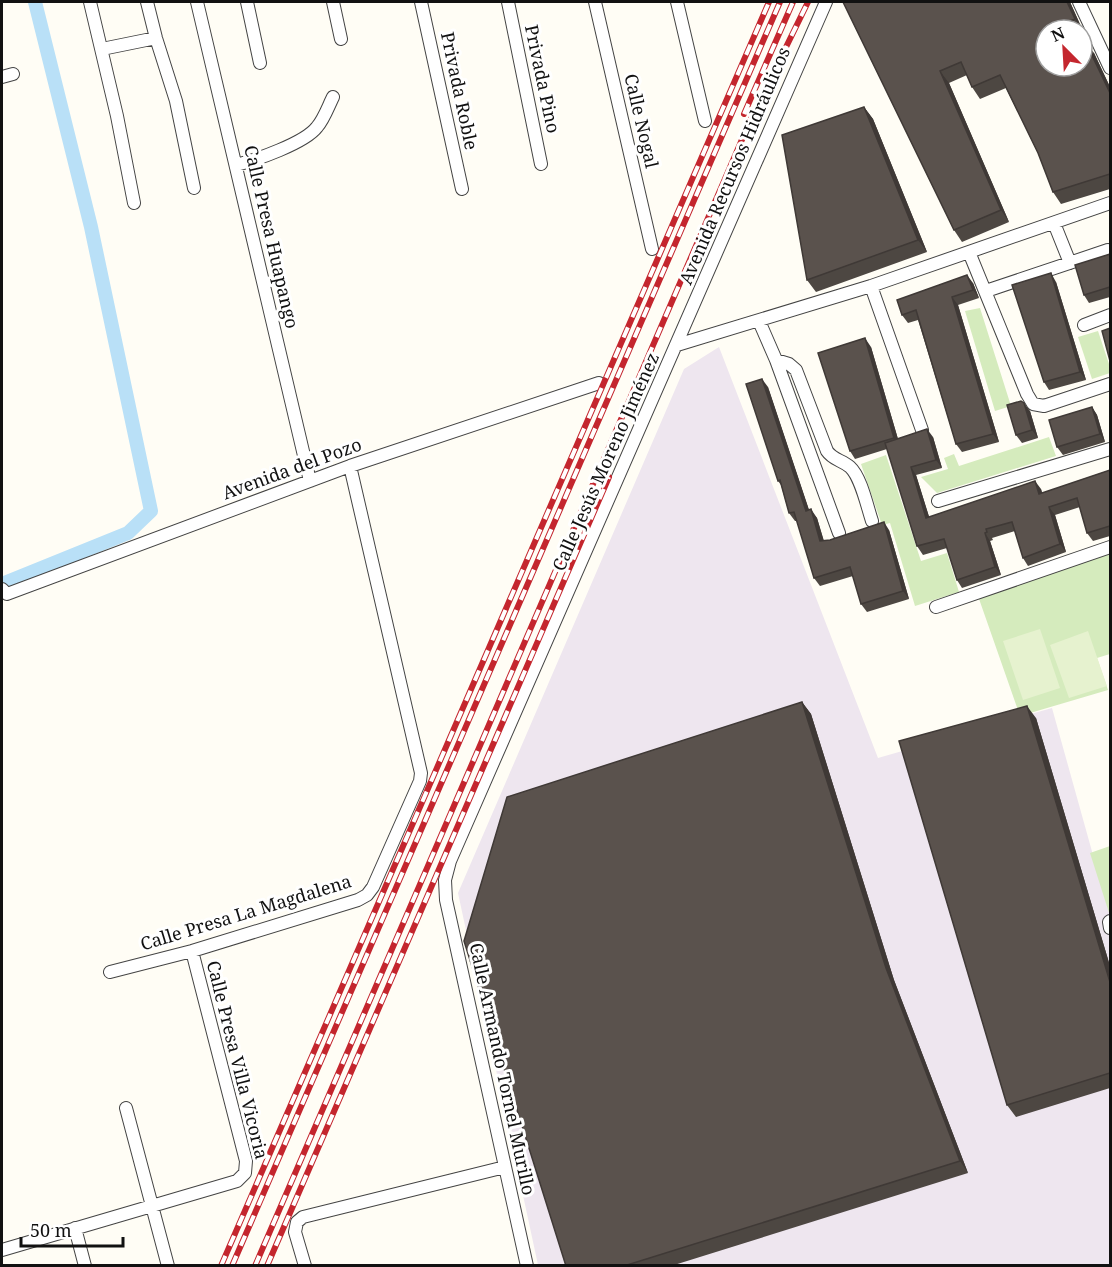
<svg xmlns="http://www.w3.org/2000/svg" width="1112" height="1267" font-family="'Noto Serif',serif">
<style>
.industrial{fill:#eee6ef}
.green{fill:#d5ebbd}
.pitch{fill:#e6f2cf}
.lines{fill:none;stroke-linecap:round;stroke-linejoin:round}
.canal{stroke:#b9e0f7;stroke-width:14}
.street-casing{stroke:#444;stroke-width:14}
.street{stroke:#fff;stroke-width:12}
.rail-casing{stroke:#c4262e;stroke-width:6}
.rail{stroke:#fff;stroke-width:4;stroke-dasharray:11;stroke-linecap:butt}
.wall{fill:#4d4742}
.shaded-wall{fill:#3f3936}
.building{fill:#5a524d;stroke:#3f3936;stroke-width:1.5}
.labels{text-anchor:middle;stroke-width:6;stroke-linejoin:round;paint-order:stroke}
.street-label{font-size:18px;fill:#111;stroke:#fff}
</style>
<rect width="100%" height="100%" fill="#fffdf5"/>
<!-- industrial -->
<path class="industrial" d="M719,347L878,758L1052,708L1110,916V1265H538L458,893L684,369Z"/>
<!-- green -->
<path class="green" d="M980,308L1011,406L995,411L965,311Z
M1098,331L1110,367V373L1092,379L1078,337Z
M1049,437L1056,456L937,493L921,477L948,469L944,458L954,454L959,466Z
M886,455L921,561L947,553L959,592L915,606L890,523L882,525L861,464Z
M1110,553V654L1097,658L1108,690L1020,716L978,596Z
M1110,846V916L1090,853Z"/>
<!-- pitch -->
<path class="pitch" d="M1040,629L1060,688L1023,700L1003,641Z
M1088,631L1107,686L1069,698L1050,645Z"/>
<g class="lines">
<!-- canal -->
<path class="canal" d="M2,584L128,533L151,511L91,227L35,2"/>
<defs>
<path id="street" d="M90,2L117,116L134,203
M147,2L156,38L176,101L194,188
M197,2L310,481
M247,2L260,63
M333,2L341,39
M421,2L462,189
M508,2L541,164
M595,2L652,249
M677,2L705,121
M1079,2L1110,68
M102,49L156,38
M2,77L13,74
M236,165C256,160 305,143 317,127C324,119 328,107 333,97
M1054,223L1070,263
M969,252L1027,394L1033,404L1044,406L1110,384
M871,286L922,430
M986,291L1108,250
M759,321L776,360L839,533
M1084,325L1110,315
M677,345L871,286L1110,203
M776,360L789,364L796,370L827,451C833,460 842,460 850,467C861,477 867,506 872,521
M938,501L1110,449
M2,589L7,594L350,466L599,383
M936,607L1110,547
M1110,921L1109,922L1110,928
M110,972L192,951L358,900L367,895L373,887L420,781L421,773L350,466
M126,1108L168,1266
M75,1228L85,1266
M2,1250L237,1181L245,1173L246,1161L192,951
M305,1266L295,1232L297,1222L303,1217L505,1167
M527,1266L446,900L445,880L450,861L826,2"/>
</defs>
<!-- street casing -->
<use href="#street" class="street-casing"/>
<!-- street -->
<use href="#street" class="street"/>
<defs>
<path id="rail" d="M744,114L793,2
M221,1266L769,2
M232,1266L780,2
M255,1266L750,121L808,2
M267,1266L609,477"/>
</defs>
<!-- rail casing -->
<use href="#rail" class="rail-casing"/>
<!-- rail -->
<use href="#rail" class="rail"/>
</g>
<!-- wall -->
<path class="wall" d="M843,2H1070L1083,31L1046,30V66L1094,53L1110,87V189L1061,204L1053,192L1038,153L1006,88L980,99L972,87L967,75L949,83L1009,222L962,242L954,230Z
M864,107L873,119L927,252L816,292L807,280Z
M1110,254V297L1089,303L1084,295Z
M1056,282L1086,380L1049,390L1044,382Z
M973,283L979,298L958,305L999,442L962,452L956,444L918,320L908,323L902,315Z
M871,347L898,439L933,437L942,468L916,475L929,517L1041,489L1042,493L1110,470V536L1093,541L1087,533L1080,507L1055,515L1066,552L1028,566L1023,558L1015,531L992,538L993,540L990,541L1001,575L962,588L957,580L947,548L923,555L917,546L887,449L855,459L850,451Z
M768,387L809,510L817,518L824,541L830,540L889,530L909,599L867,612L861,604L853,576L820,586L814,578L797,521H795L789,513L781,485L778,481Z
M1092,407L1097,415L1105,442L1063,455L1057,447Z
M1030,411L1038,438L1022,443L1016,435Z
M802,702L811,714L894,980L968,1173L671,1266H566Z
M1036,718L1110,966V1088L1016,1117L1007,1105Z"/>
<!-- shaded-wall -->
<path class="shaded-wall" d="M1067,2H1070L1083,31L1075,19Z
M1085,41L1094,53L1110,87V93Z
M940,71L949,83L1009,222L1001,210Z
M864,107L873,119L927,252L918,240Z
M1051,273L1056,282L1086,380L1080,372Z
M967,275L973,283L979,298L973,290Z
M952,297L958,305L999,442L993,434Z
M865,338L871,347L900,446L894,438Z
M762,379L768,387L812,519L806,511Z
M1024,403L1030,411L1038,438L1032,430Z
M1092,407L1097,415L1105,442L1100,434Z
M927,429L933,437L942,468L936,460Z
M911,467L916,475L932,526L926,518Z
M1035,481L1041,489L1045,503L1039,494Z
M1049,507L1055,515L1066,552L1060,544Z
M811,509L817,518L826,549L820,541Z
M884,522L889,530L909,599L903,591Z
M985,533L990,541L1001,575L995,567Z
M802,702L811,714L894,980L968,1173L960,1161L886,968Z
M1027,706L1036,718L1110,966V982Z"/>
<!-- building -->
<path class="building" d="M843,2H1067L1075,19L1063,24L1066,30H1046V66H1082V42L1085,41L1110,93V174L1053,192L1038,153L1000,75L972,87L961,62L940,71L1001,210L954,230Z
M864,107L918,240L807,280L782,135Z
M1110,254V287L1084,295L1075,265Z
M1051,273L1080,372L1044,382L1012,285Z
M967,275L973,290L952,297L993,434L956,444L916,310L902,315L897,300Z
M1110,328V361L1102,331Z
M865,338L894,438L850,451L818,353Z
M762,379L806,511L811,509L820,541L830,540L884,522L903,591L861,604L850,567L814,578L794,512L789,513L780,480L778,481L746,384Z
M1021,401L1024,403L1032,430L1016,435L1007,405Z
M1092,407L1100,434L1057,447L1049,420Z
M927,429L936,460L911,467L926,518L1035,481L1039,494L1110,470V526L1087,533L1077,498L1049,507L1060,544L1023,558L1012,522L986,529L987,532L985,533L995,567L957,580L944,539L917,546L885,443Z
M802,702L886,968L960,1161L624,1266H566L464,941L507,797Z
M1027,706L1110,982V1073L1007,1105L899,741Z"/>
<g class="labels">
<!-- street labels -->
<g class="street-label">
<text transform="translate(542 79) rotate(78)" y="6">Privada Pino</text>
<text transform="translate(459 91) rotate(78)" y="6">Privada Roble</text>
<text transform="translate(641 121) rotate(77)" y="6">Calle Nogal</text>
<text transform="translate(735 166) rotate(-67)" y="6">Avenida Recursos Hidráulicos</text>
<text transform="translate(271 237) rotate(77)" y="6">Calle Presa Huapango</text>
<text transform="translate(606 462) rotate(-66)" y="6">Calle Jesús Moreno Jiménez</text>
<text transform="translate(292 469) rotate(-20)" y="6">Avenida del Pozo</text>
<text transform="translate(246 913) rotate(-17)" y="6">Calle Presa La Magdalena</text>
<text transform="translate(237 1060) rotate(76)" y="6">Calle Presa Villa Vicoria</text>
<text transform="translate(502 1069) rotate(78)" y="6">Calle Armando Tornel Murillo</text>
</g>
</g>
<!-- border -->
<rect width="1112" height="1267" fill="none" stroke="#111111" stroke-width="6"/>
<!-- north arrow -->
<g transform="translate(1064 48) rotate(336)"><circle r="28" fill="#ffffff" stroke="#a0a0a0" stroke-width="1.5"/>
<path d="M0-4.5L10 22L0 15L-10 22Z" fill="#c4262e"/>
<text y="-9" font-size="16" font-weight="bold" text-anchor="middle" fill="#111111">N</text>
</g>
<!-- scale -->
<path d="M21 1237v9h102v-9" fill="none" stroke="#111111" stroke-width="3"/>
<text x="30" y="1237" font-size="18" fill="#111111" stroke="#ffffff" stroke-width="4.5" paint-order="stroke">50 m</text>
</svg>
